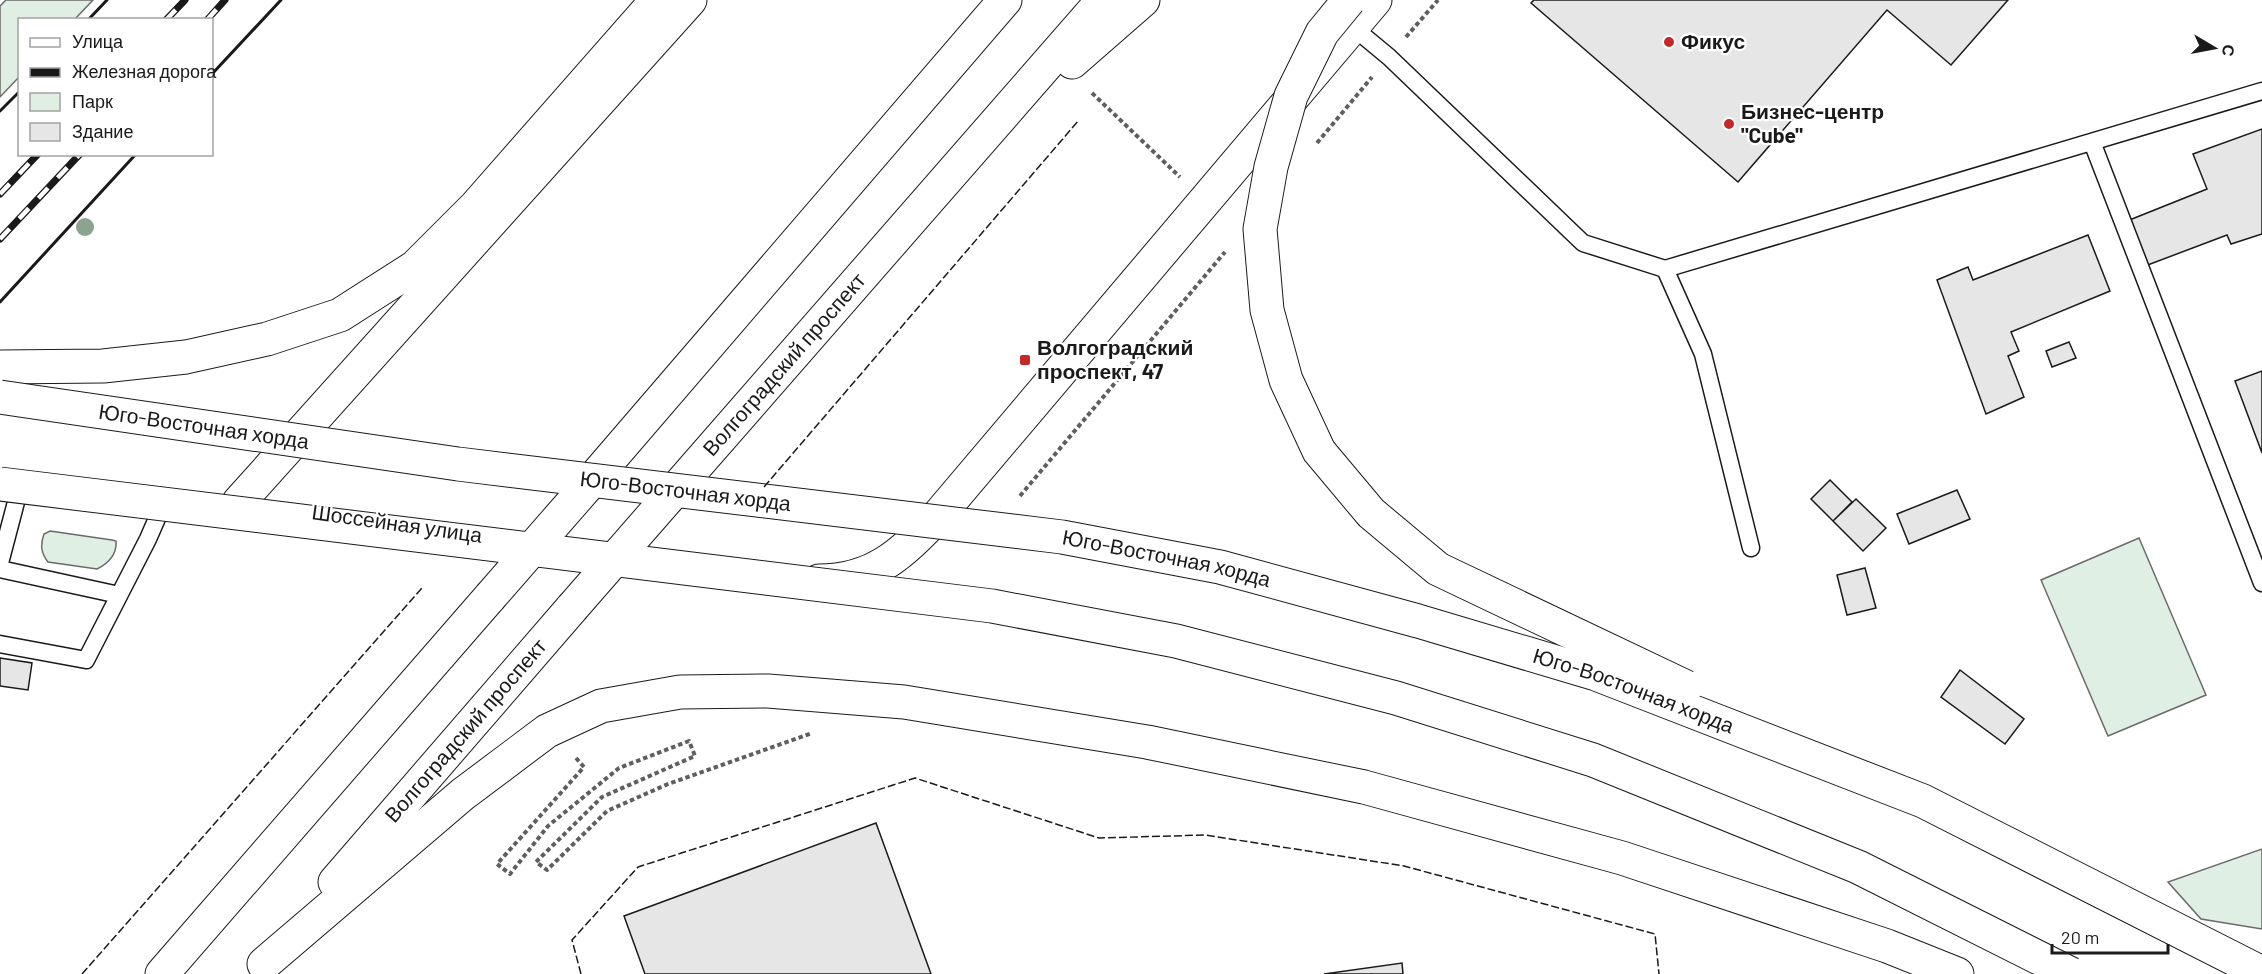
<svg xmlns="http://www.w3.org/2000/svg" width="2262" height="974" font-family="Barlow,sans-serif">
<style>
.green{fill:#e0efe3;stroke:#6a6a6a;stroke-width:1.5}
.building{fill:#e6e6e6;stroke:#1a1a1a;stroke-width:1.5}
.lines{fill:none;stroke-linecap:round;stroke-linejoin:round}
.lane-casing{stroke:#1a1a1a;stroke-width:19}
.secondary-casing{stroke:#1a1a1a;stroke-width:35}
.primary-casing{stroke:#1a1a1a;stroke-width:35}
.path{stroke:#5f5f5f;stroke-width:4;stroke-dasharray:4.5 3;stroke-linecap:butt}
.lane{stroke:#fff;stroke-width:16}
.secondary{stroke:#fff;stroke-width:33}
.primary{stroke:#fff;stroke-width:33}
.rail-casing{stroke:#1a1a1a;stroke-width:7}
.rail{stroke:#fff;stroke-width:4.5;stroke-dasharray:14;stroke-linecap:butt}
.primary-bridge-casing{stroke:#1a1a1a;stroke-width:35;stroke-linecap:butt}
.primary-bridge{stroke:#fff;stroke-width:33}
.fence{stroke:#1a1a1a;stroke-width:1.5;stroke-dasharray:8 3;stroke-linecap:butt}
.wall{stroke:#1a1a1a;stroke-width:3}
.tree{fill:#8aa48f}
.poi-dot{fill:#c62828;stroke:#fff;stroke-width:2}
.labels{text-anchor:middle;stroke-width:4.5;stroke-linejoin:round;paint-order:stroke}
.poi-label{font-size:21px;font-weight:bold;fill:#1a1a1a;stroke:#fff;text-anchor:start}
.street-label{font-size:21px;fill:#1a1a1a;stroke:#fff}
</style>
<rect width="100%" height="100%" fill="#fff"/>
<!-- green -->
<path class="green" d="M6,0H93L75,19L20,20L19,77L0,97V6Z
M50,531L112,540L116,541C117,554 109,563 97,569L48,562C41,553 40,545 44,534Z
M2139,538L2206,695L2108,736L2041,580Z
M2262,849V929L2201,919L2168,882Z"/>
<!-- building -->
<path class="building" d="M1534,0H2008L1951,65L1887,10L1738,182L1531,3Z
M2262,129V234L2231,244L2227,235L2145,266L2127,221L2207,189L2193,154Z
M2088,235L2110,291L2011,332L2019,351L2008,356L2024,397L1986,414L1937,280L1968,267L1973,280Z
M2069,342L2076,358L2052,367L2046,351Z
M2262,371V453L2235,381Z
M1830,480L1852,502L1833,521L1811,499Z
M1957,490L1970,519L1909,544L1897,514Z
M1856,499L1886,528L1863,551L1833,521Z
M1865,568L1876,608L1847,615L1837,575Z
M0,658L32,663L28,690L0,686Z
M1960,670L2024,719L2005,744L1941,697Z
M876,823L931,974H645L624,916Z
M1402,963L1403,974H1324Z"/>
<g class="lines">
<defs>
<path id="lane" d="M1354,28L1389,57L1583,243L1665,269L2262,91
M2092,142L2262,583
M1665,269L1703,354L1751,548
M0,563L21,483
M0,569L119,595
M0,644L86,660L148,539L165,500"/>
<path id="secondary" d="M239,502L690,0
M819,581C875,581 902,553 938,516L1375,0"/>
<g id="primary">
<path d="M1072,62L1143,0"/>
<path d="M0,367L103,366L186,357L267,339L340,315L415,267L476,206L657,0"/>
<path d="M587,486L1005,0"/>
<path id="s1" d="M668,498L1103,0"/>
<path id="s2" d="M335,882L572,608"/>
<path d="M264,964L463,794L547,731L601,706L680,692L768,691L904,702L1147,742L1364,787L1622,858L1887,946L1957,974"/>
<path d="M162,974L490,597"/>
</g>
</defs>
<!-- lane casing -->
<use href="#lane" class="lane-casing"/>
<!-- secondary casing -->
<use href="#secondary" class="secondary-casing"/>
<!-- primary casing -->
<use href="#primary" class="primary-casing"/>
<!-- path -->
<path class="path" d="M1406,37L1438,0
M1092,93L1180,177
M1317,143L1372,77
M1020,496L1225,252
M576,758L584,767L497,864L510,874L548,826L619,768L689,741L695,756L602,797L536,862L547,870L607,811L668,784L812,733"/>
<!-- lane -->
<use href="#lane" class="lane"/>
<!-- secondary -->
<use href="#secondary" class="secondary"/>
<!-- primary -->
<use href="#primary" class="primary"/>
<defs>
<path id="rail" d="M166,20L185,0
M207,20L225,0
M0,194L38,154
M0,239L80,154"/>
</defs>
<!-- rail casing -->
<use href="#rail" class="rail-casing"/>
<!-- rail -->
<use href="#rail" class="rail"/>
<defs>
<g id="primary-bridge">
<path d="M1349,0L1322,33L1291,96L1271,167L1260,229L1267,310L1286,380L1319,451L1371,513L1438,569L1686,687"/>
<path id="s3" d="M0,397L458,464L1062,537L1220,567L1418,621L1596,674L1923,801L2262,973"/>
<path d="M0,484L992,606L1176,641L1396,698L1593,760L1858,867L2071,974"/>
<path d="M490,597L587,486"/>
<path d="M572,608L668,498"/>
</g>
</defs>
<!-- primary-bridge casing -->
<use href="#primary-bridge" class="primary-bridge-casing"/>
<!-- primary-bridge -->
<use href="#primary-bridge" class="primary-bridge"/>
<!-- fence -->
<path class="fence" d="M764,487L1079,120
M82,974L422,588
M581,974L572,940L638,867L915,778L1099,838L1205,835L1404,866L1655,934L1659,974"/>
<!-- wall -->
<path class="wall" d="M88,20L107,0
M212,74L281,0
M0,111L20,91
M0,302L136,154"/>
</g>
<!-- trees -->
<circle class="tree" cx="85" cy="227" r="9"/>
<!-- markers -->
<g class="poi-dot">
<circle cx="1669" cy="42" r="6"/>
<circle cx="1729" cy="124" r="6"/>
<rect x="1019" y="354" width="12" height="12" rx="3"/>
</g>
<g class="labels">
<!-- poi labels -->
<g class="poi-label">
<text x="1681" y="49">Фикус</text>
<text x="1741" y="119">Бизнес-центр<tspan x="1741" dy="24">"Cube"</tspan></text>
<text x="1037" y="355">Волгоградский<tspan x="1037" dy="24">проспект, 47</tspan></text>
</g>
<!-- street labels -->
<g class="street-label">
<text dy="7" stroke="none"><textPath href="#s1" startOffset="177">Волгоградский проспект</textPath></text>
<text dy="7" stroke="none"><textPath href="#s3" startOffset="206">Юго-Восточная хорда</textPath></text>
<text dy="7" stroke="none"><textPath href="#s3" startOffset="692">Юго-Восточная хорда</textPath></text>
<text transform="translate(397 524) rotate(8)" y="7">Шоссейная улица</text>
<text dy="7" stroke="none"><textPath href="#s3" startOffset="1178">Юго-Восточная хорда</textPath></text>
<text dy="7" stroke="none"><textPath href="#s3" startOffset="1664">Юго-Восточная хорда</textPath></text>
<text dy="7" stroke="none"><textPath href="#s2" startOffset="200">Волгоградский проспект</textPath></text>
</g>
</g>
<!-- legend -->
<rect x="18" y="18" width="195" height="138" fill="#ffffff" stroke="#a3a3a3" stroke-width="1.5"/>
<rect x="30" y="38" width="30" height="9" fill="#ffffff" stroke="#a3a3a3" stroke-width="1.5"/>
<text x="72" y="48" font-size="18" fill="#1a1a1a">Улица</text>
<rect x="30" y="68" width="30" height="9" fill="#1a1a1a" stroke="#a3a3a3" stroke-width="1.5"/>
<text x="72" y="78" font-size="18" fill="#1a1a1a">Железная дорога</text>
<rect x="30" y="93" width="30" height="18" fill="#e0efe3" stroke="#a3a3a3" stroke-width="1.5"/>
<text x="72" y="108" font-size="18" fill="#1a1a1a">Парк</text>
<rect x="30" y="123" width="30" height="18" fill="#e6e6e6" stroke="#a3a3a3" stroke-width="1.5"/>
<text x="72" y="138" font-size="18" fill="#1a1a1a">Здание</text>
<!-- north arrow -->
<g transform="translate(2214 48) rotate(100)" stroke="#ffffff" stroke-width="4.5" paint-order="stroke">
<path d="M0-4.5L10 22L0 15L-10 22Z" fill="#1a1a1a"/>
<text y="-9" font-size="16" font-weight="bold" text-anchor="middle" fill="#1a1a1a">С</text>
</g>
<!-- scale -->
<path d="M2052 944v9h116v-9" fill="none" stroke="#1a1a1a" stroke-width="3"/>
<text x="2061" y="944" font-size="18" fill="#1a1a1a" stroke="#ffffff" stroke-width="4.5" paint-order="stroke">20 m</text>
</svg>
